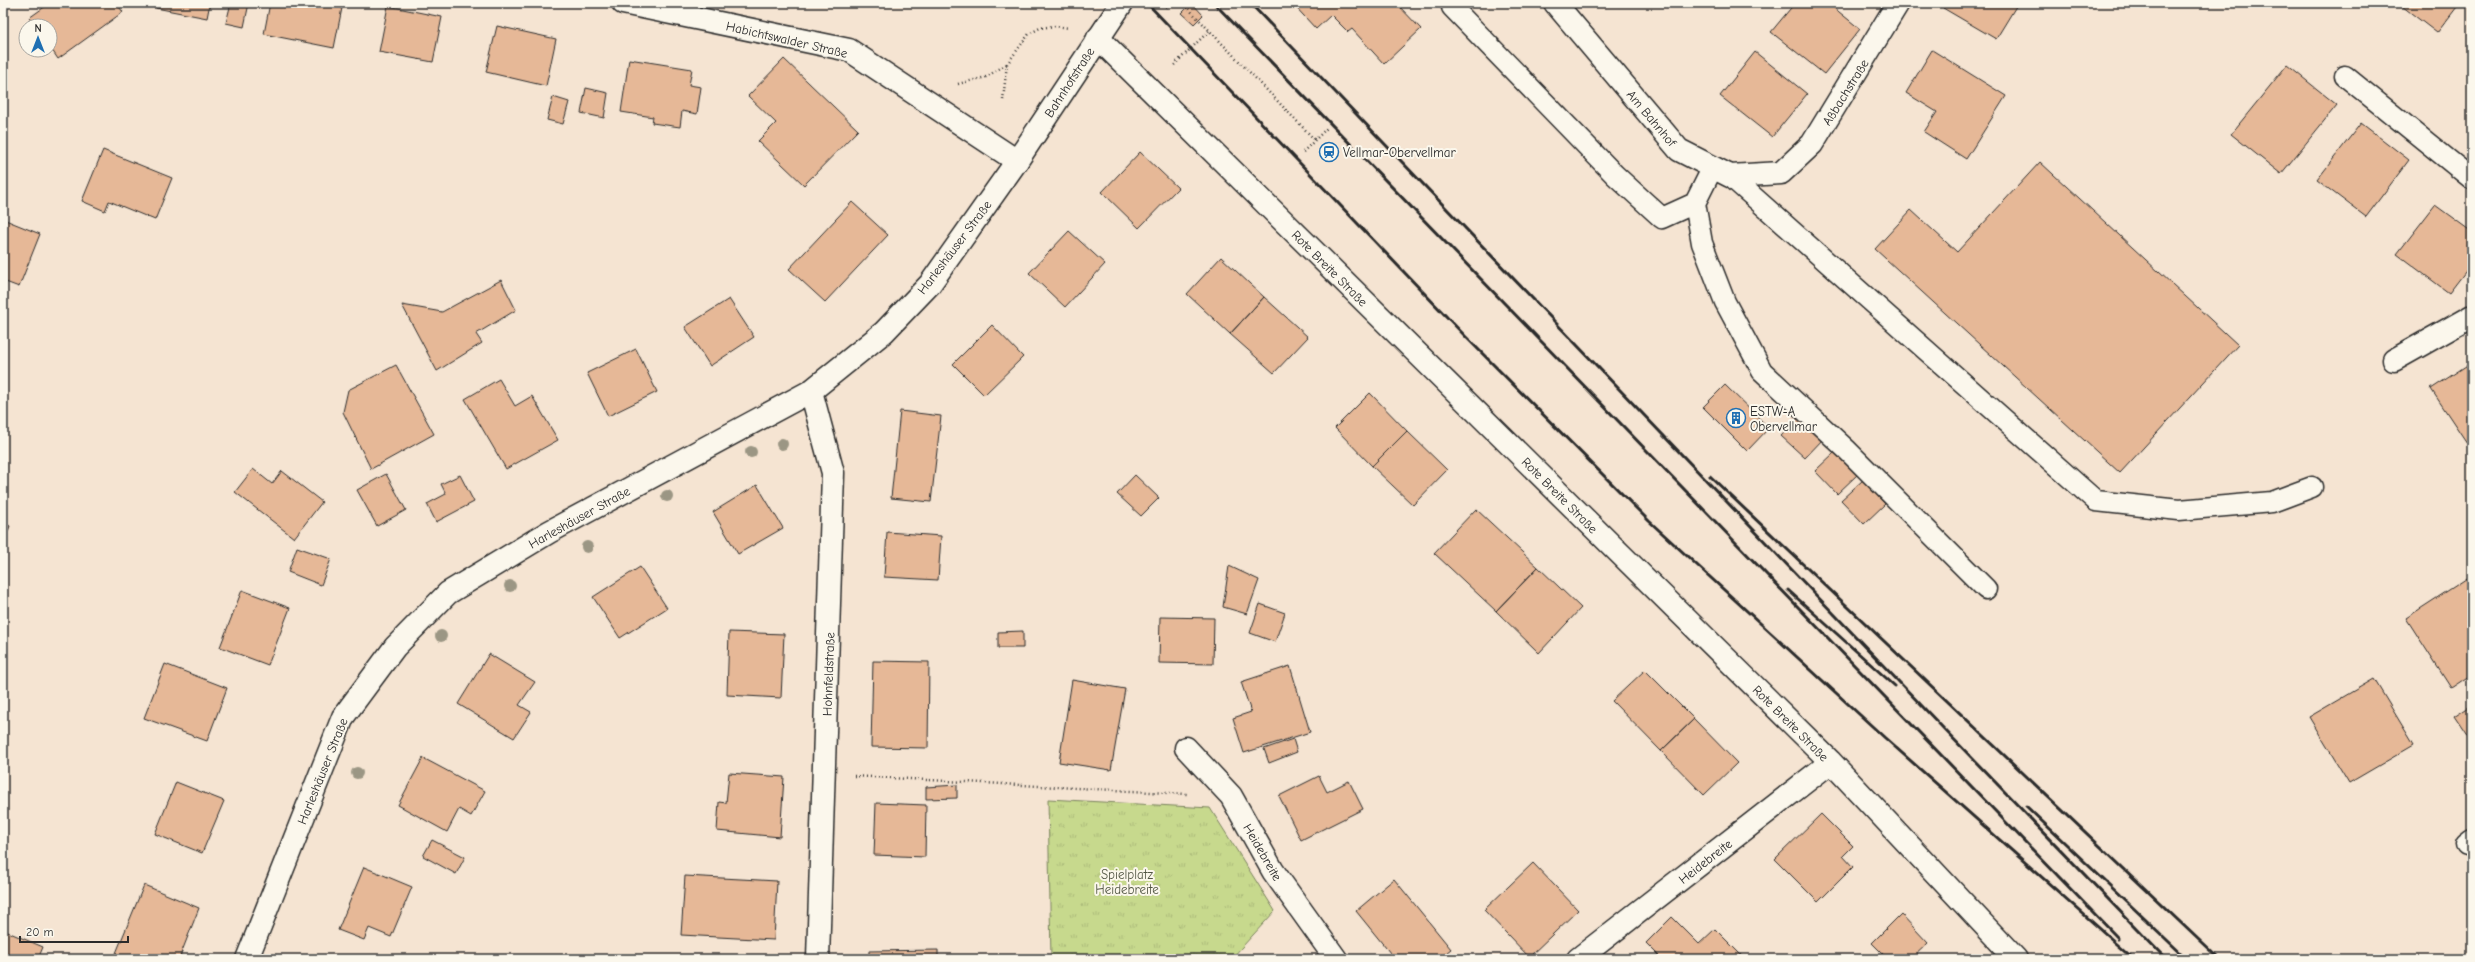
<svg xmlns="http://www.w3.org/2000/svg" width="2475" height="962" font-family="'Comic Neue',sans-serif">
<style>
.park{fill:url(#park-tufts);stroke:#79825c}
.building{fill:#e6b897;stroke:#2b2b2b}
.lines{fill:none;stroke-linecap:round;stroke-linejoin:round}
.lane-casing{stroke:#2b2b2b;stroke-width:23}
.street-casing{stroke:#2b2b2b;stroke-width:25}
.secondary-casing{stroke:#2b2b2b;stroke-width:25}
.path{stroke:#2b2b2b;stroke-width:2.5;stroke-dasharray:1 3;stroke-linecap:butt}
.lane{stroke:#fbf7ec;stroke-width:20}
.street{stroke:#fbf7ec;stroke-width:22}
.secondary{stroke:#fbf7ec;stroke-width:22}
.rail{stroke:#2b2b2b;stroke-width:3}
.path-bridge{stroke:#2b2b2b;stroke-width:2.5;stroke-dasharray:1 3;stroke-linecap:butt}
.tree{fill:#9b9684}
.labels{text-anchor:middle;stroke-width:4;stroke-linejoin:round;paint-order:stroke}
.street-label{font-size:13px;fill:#2b2b2b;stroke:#fbf7ec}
.poi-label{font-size:13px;fill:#2b2b2b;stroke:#fbf7ec;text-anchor:start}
.park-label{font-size:13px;fill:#525644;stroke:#fbf7ec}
</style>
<defs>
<pattern id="park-tufts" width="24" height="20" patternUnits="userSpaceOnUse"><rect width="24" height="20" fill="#c7d98d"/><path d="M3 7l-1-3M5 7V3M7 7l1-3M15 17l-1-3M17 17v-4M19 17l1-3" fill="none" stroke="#abba7a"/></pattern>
</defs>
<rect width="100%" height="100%" fill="#f5e4d2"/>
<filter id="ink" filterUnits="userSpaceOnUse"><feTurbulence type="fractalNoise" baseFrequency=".025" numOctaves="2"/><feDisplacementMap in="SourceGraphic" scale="8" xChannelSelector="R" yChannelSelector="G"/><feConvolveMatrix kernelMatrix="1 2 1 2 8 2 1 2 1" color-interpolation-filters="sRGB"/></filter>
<g filter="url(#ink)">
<!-- park -->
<path class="park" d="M1048,799L1210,808L1275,911L1231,959H1051Z"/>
<!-- building -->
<path class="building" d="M50,3H116L123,12L58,59L50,47V26H35L29,18Z
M157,3H210L207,18L156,8Z
M231,3H249L244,27L226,23Z
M270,3H343L334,48L264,34Z
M1192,3L1203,15L1194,24L1182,13Z
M1292,3H1399L1397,4L1421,29L1384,64L1352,29L1348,32L1331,15L1316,29Z
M1795,3H1828L1860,29L1824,74L1771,32Z
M1946,3H2018L1996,39L1943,8Z
M2398,3H2460L2437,33Z
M388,6L442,17L433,62L379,52Z
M497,26L556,39L546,86L486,72Z
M1932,50L2006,96L1966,159L1924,132L1937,112L1906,93Z
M1755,52L1807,94L1772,137L1720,96Z
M629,59L692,69L689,85L701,87L697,114L682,111L680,127L652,123L653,117L621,112Z
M784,59L858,130L804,185L758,141L776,123L748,96Z
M2287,65L2337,105L2281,174L2231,134Z
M586,88L608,93L604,118L581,113Z
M553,97L569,102L563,124L547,120Z
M2361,123L2409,160L2366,217L2317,180Z
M103,150L172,178L155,220L109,201L105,211L82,201Z
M1140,152L1178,188L1139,228L1102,192Z
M2040,162L2238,345L2120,473L1875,249L1911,210L1957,252Z
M852,202L888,235L825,302L789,269Z
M2435,205L2472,232V263L2449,293L2397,254Z
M3,219L40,234L19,287L3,281Z
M1069,231L1105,264L1065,307L1029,273Z
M1221,257L1264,297L1230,334L1187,294Z
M501,280L516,310L476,334L482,343L437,371L402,305L442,312Z
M1264,297L1308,337L1274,373L1230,334Z
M729,299L754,337L710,366L685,327Z
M992,325L1023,357L984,395L953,364Z
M636,349L657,392L608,416L587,373Z
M2472,362V440L2467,443L2431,389Z
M396,365L434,434L371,469L343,412L348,390Z
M499,379L515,406L532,396L558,440L506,469L465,399Z
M1725,385L1769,428L1747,451L1703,407Z
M1370,393L1407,431L1372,466L1335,428Z
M900,411L941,416L931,502L891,498Z
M1801,415L1825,437L1805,458L1781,436Z
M1407,431L1447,470L1413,505L1372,466Z
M1836,451L1858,474L1837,494L1815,471Z
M253,469L272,484L282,471L322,502L294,538L235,492Z
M386,474L406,510L377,526L357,490Z
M460,475L474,502L436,522L427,504L446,494L441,484Z
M1135,475L1159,498L1141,516L1117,494Z
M1863,480L1885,504L1864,524L1841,500Z
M757,485L783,528L738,554L713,512Z
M1476,509L1538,567L1496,611L1434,553Z
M3,523L10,526L3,544Z
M887,532L941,536L938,580L884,577Z
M297,547L331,559L321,585L288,572Z
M1229,566L1259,580L1247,614L1223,607Z
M640,567L667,608L620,638L593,597Z
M1538,567L1581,608L1539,653L1496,611Z
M2472,575V674L2451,688L2406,618Z
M242,590L290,608L268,665L220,647Z
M1260,604L1285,613L1275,642L1250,633Z
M1160,617L1214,618L1213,664L1159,663Z
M1023,631V648H998V632Z
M729,632L784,634L781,698L727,695Z
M489,654L535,682L519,705L531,712L514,738L458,704Z
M873,661L929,662L928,748L871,747Z
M165,664L227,688L207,741L144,718Z
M1290,666L1310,732L1244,753L1233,718L1251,712L1241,682Z
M1645,670L1694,719L1661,751L1612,701Z
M2374,679L2414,745L2349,783L2309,717Z
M1072,680L1125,689L1111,770L1059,762Z
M2472,704V743L2454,716Z
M1694,719L1737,763L1704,795L1661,751Z
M1293,739L1297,752L1269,763L1264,749Z
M423,758L485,791L471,816L459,809L447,832L398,805Z
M729,773L784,777L780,837L717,831L719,802L726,803Z
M1319,776L1327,792L1349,781L1363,809L1301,840L1279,796Z
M176,782L224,801L202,853L155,834Z
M957,785V798L926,799V787Z
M876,803L926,805L925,857L874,855Z
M1821,814L1853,846L1843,856L1853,867L1818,902L1775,859Z
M432,840L465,857L456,874L423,856Z
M1533,863L1578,910L1529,957L1484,910Z
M364,867L412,887L391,937L369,928L364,940L338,930Z
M685,876L777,881L774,940L681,935Z
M1394,879L1451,949L1438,959H1395L1356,911Z
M144,885L199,908L179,959L114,958Z
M1901,914L1928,943L1911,959H1888L1872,943Z
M1672,917L1699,944L1715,929L1745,959H1662L1646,943Z
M3,930L43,947L38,959H3Z
M938,950V959H869V951Z"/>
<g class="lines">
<defs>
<path id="lane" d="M1452,7L1615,175L1662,218L1695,203L1713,167
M2345,76L2472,179
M1730,176L2096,501L2179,510L2272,502L2312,487
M1695,203L1702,243L1725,302L1762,371L1846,449L1986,589"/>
<path id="street" d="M623,3L849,50L1017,161
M1555,3L1679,150L1730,176L1781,173L1812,144L1898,3
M1098,38L1831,762L2016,959
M2394,360L2472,316
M811,391L833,473L818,959
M1186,748L1231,796L1273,871L1336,959
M2467,844L2472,840
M1578,959L1831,762"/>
<path id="secondary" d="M247,959L343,717L395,647L448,593L549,532L811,391L884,332L930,284L1017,161L1122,3"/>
</defs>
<!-- lane casing -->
<use href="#lane" class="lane-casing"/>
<!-- street casing -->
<use href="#street" class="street-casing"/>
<!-- secondary casing -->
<use href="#secondary" class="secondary-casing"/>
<!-- path -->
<path class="path" d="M1183,3L1315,140
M1166,8L1170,3
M958,84L986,77L1007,64
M1003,100L1007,64L1029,34L1040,28L1055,26L1069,28
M1303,152L1327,128
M854,776L1187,794"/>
<!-- lane -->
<use href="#lane" class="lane"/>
<!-- street -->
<use href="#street" class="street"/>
<!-- secondary -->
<use href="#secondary" class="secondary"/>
<!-- rail -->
<path class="rail" d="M1147,3L1466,337L1649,521L1885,738L2134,959
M1214,3L2118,938
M1250,3L1944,729L2166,959
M1710,476L2219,959
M1788,590L1895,686
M2026,806L2187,959"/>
<!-- path-bridge -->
<path class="path-bridge" d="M1174,65L1209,31"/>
</g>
<!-- trees -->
<g class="tree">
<circle cx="782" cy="444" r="6"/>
<circle cx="751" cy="452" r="6"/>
<circle cx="667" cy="496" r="6"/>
<circle cx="587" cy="547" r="6"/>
<circle cx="510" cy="586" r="6"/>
<circle cx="441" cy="636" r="6"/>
<circle cx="357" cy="773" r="6"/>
</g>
</g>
<!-- icons -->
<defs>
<symbol id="station-ring" viewBox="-11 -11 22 22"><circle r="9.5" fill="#fbf7ec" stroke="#1f6fb2" stroke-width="1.5"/><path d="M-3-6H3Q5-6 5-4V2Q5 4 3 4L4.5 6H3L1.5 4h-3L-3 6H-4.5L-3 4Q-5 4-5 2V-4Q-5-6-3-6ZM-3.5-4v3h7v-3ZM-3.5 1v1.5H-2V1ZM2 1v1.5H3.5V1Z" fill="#1f6fb2"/></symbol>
<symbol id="building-ring" viewBox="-11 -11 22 22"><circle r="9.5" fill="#fbf7ec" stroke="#1f6fb2" stroke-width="1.5"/><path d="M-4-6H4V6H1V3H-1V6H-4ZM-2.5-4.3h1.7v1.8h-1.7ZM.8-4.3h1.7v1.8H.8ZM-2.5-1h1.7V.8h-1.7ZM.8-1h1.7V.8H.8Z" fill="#1f6fb2"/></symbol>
</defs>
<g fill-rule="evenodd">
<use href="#station-ring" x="1318" y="141" width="22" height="22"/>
<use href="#building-ring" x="1725" y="407" width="22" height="22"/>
</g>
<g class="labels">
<!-- street labels -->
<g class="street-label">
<text transform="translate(787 39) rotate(13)" y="5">Habichtswalder Straße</text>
<text transform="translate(1069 82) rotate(-57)" y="5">Bahnhofstraße</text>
<text transform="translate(1845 92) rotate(-58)" y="5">Aßbachstraße</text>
<text transform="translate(1652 118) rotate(50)" y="5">Am Bahnhof</text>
<text transform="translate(954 247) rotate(-53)" y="5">Harleshäuser Straße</text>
<text transform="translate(1330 268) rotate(45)" y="5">Rote Breite Straße</text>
<text transform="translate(1560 495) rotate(45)" y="5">Rote Breite Straße</text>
<text transform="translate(579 517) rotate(-29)" y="5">Harleshäuser Straße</text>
<text transform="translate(828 674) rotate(-88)" y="5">Hohnfeldstraße</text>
<text transform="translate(1791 723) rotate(45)" y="5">Rote Breite Straße</text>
<text transform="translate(322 771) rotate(-68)" y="5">Harleshäuser Straße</text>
<text transform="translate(1263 852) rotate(60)" y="5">Heidebreite</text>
<text transform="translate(1705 861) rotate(-38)" y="5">Heidebreite</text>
</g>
<!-- poi labels -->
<g class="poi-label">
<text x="1343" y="157">Vellmar-Obervellmar</text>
<text x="1750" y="416">ESTW-A<tspan x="1750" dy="15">Obervellmar</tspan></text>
</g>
<!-- park labels -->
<g class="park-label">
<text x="1127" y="879">Spielplatz<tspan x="1127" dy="15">Heidebreite</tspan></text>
</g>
</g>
<!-- margin -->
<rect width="2475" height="962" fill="none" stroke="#fbf7ec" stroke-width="16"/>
<rect x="8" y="8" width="2459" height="946" fill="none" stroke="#2b2b2b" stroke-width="1.5" filter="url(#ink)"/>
<!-- north arrow -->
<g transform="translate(38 38)"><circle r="19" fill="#fbf7ec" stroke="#a8a59f"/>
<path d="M0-3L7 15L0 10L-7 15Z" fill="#1f6fb2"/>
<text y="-6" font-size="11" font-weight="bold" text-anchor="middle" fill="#2b2b2b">N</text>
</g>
<!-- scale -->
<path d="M20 936v6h108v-6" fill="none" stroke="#2b2b2b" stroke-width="2"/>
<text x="26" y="936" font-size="12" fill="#2b2b2b" stroke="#fbf7ec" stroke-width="3" paint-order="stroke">20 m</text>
</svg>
